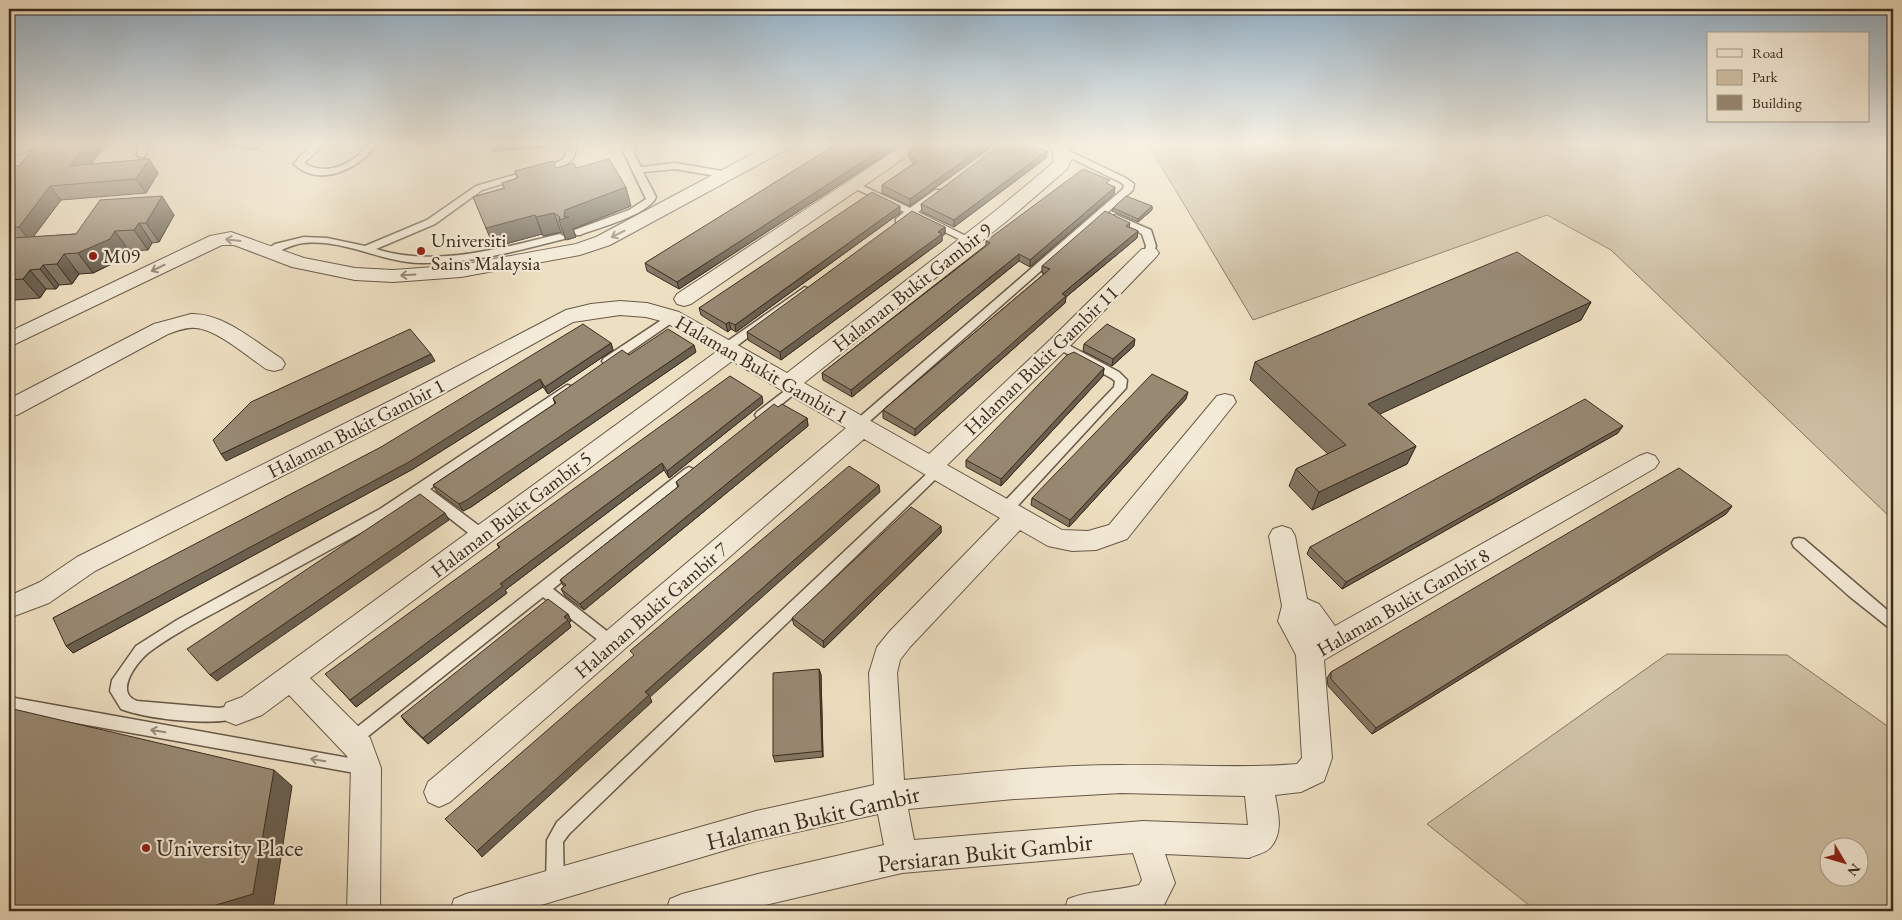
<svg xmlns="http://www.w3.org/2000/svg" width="1902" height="920" font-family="'EB Garamond',serif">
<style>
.green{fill:#cfc1a5;stroke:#857662;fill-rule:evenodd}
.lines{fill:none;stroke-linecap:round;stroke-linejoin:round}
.lane-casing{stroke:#685948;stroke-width:3}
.street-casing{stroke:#685948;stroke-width:2}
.lane{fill:#f3ead7;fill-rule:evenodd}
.street{fill:#f3ead7;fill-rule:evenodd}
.wall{fill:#837663;stroke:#3b2c1f}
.shaded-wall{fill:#6a6050;stroke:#3b2c1f}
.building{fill:#988973;stroke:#3b2c1f}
.oneway{stroke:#978b7b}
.poi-dot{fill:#8f2418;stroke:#f3ead7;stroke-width:2}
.labels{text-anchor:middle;stroke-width:4.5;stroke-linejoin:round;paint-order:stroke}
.poi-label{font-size:20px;fill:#3b2c1f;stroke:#f3ead7;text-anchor:start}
.street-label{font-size:20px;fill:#3b2c1f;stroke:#f3ead7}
.near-street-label{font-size:24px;fill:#3b2c1f;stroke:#f3ead7}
.near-poi-label{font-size:24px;fill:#3b2c1f;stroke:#f3ead7;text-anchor:start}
</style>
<rect width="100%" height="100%" fill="#eddfc1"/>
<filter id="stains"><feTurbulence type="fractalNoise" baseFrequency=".004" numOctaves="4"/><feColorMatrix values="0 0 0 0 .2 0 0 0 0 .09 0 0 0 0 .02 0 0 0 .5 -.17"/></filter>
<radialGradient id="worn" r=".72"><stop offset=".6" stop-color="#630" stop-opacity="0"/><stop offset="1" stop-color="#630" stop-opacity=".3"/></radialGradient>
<!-- green -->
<path class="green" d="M1148,144H1893V520L1611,250L1547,215L1253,320Z
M1667,654L1787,655L1893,730V911H1540L1535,910L1427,824ZM1830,848H1860V878H1830Z"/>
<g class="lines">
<defs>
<path id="lane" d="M139,144H149L145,157H139L137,155Z
M315,144H325L304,163C327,177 354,164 368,144H377C361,168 319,189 294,164L300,156Z
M569,144H578L573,159L564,166L482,190L435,224L376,249C435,268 501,248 560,234L565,237L564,239C517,251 469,264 420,263C381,262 344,239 304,243C291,244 280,252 268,255L263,252L275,244L304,237L327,238L365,246L427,220L476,186L558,162L564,158Z
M626,144H635L634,153L641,167L675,163L728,172L733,175L728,178L675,169L643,172L656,197C649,215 597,228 580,235H572V231L629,210L646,199L624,153Z
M1061,147L1126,178L1134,184L1133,190L863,427H855L853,424L855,421L1123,189L1124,185L1120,182L1058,152V148Z
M855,182L910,208L935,190H941V194L918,212L976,241L971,244L967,243L912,216L902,223H896V219L904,212L852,187V183Z
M1116,215L1151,230L1156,246L1153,255L1149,256L1144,253L1146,246L1142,234L1113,220V216Z
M805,287L810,290L809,292L730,351H722L720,348L722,345Z
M672,313L677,317L676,320L612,364H604L602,361L604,358Z
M1059,340L1119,372L1127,380L1126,388L1011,513H1001L999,509L1001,505L1114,387L1115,381L1111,378L1055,347L1053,344Z
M795,383L799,384L801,387L799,390L765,418H757L755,415L757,412Z
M567,385L571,386L573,389L571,392L430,489L486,531L488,535L486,539H476L420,495L390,517C340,544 290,572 240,599C209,616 176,632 148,653C136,663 114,693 137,701L219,708L236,705L241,707L244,712L241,717C216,727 147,719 121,709L110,691L112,680L136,646L177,620L380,509Z
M938,465L942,467L944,470L942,473L569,834L563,842L564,884L561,890L555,893L549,890L546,884L547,840L557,822L934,467Z
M689,467L693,469L695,472L693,475L553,589L617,639L619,643L617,647L612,649L607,647L543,597L357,745L352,747L347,745L344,740L347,735L685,469Z
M1799,538L1804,539L1893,615V629L1888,627L1849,596L1794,547L1792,543L1794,539Z
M9,697L366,761L372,763L374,768L372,773L366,775L9,711Z"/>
<path id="street" d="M16,144H39L36,148L9,157V146Z
M771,144H792L789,148L610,245L580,255L461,277L393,282L355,280L292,267L234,245H222L9,347V332L210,236L231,232L304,258L355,268L393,270L461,265L576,244L596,237Z
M905,144H925L691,304L684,306L677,304L674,299L677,294Z
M1047,144H1064L1070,150L1072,158L1067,169L1008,220L804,383L929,454L1051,339L1142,249H1156L1159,253L1156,257L1067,349L947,465L1062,530L1088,531L1109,525L1217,396L1225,394L1233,396L1236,402L1127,539L1096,550L1072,551L1048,546L1020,530L910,647L900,660L897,673L904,780C976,773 1049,765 1121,765C1180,764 1238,769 1297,764L1302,758L1296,655L1278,621L1282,606L1269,536L1273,529L1282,526L1291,529L1295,536L1307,599L1319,604L1335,626L1639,456L1647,453L1655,456L1659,462L1655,468L1324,660L1332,758L1324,781L1301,792L1275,795C1278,812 1284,833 1270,848C1266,853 1255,855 1249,858L1165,854L1175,883L1161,911H1064L1068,899C1090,890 1116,891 1139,885L1142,880L1133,853L902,873L740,911H666L670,899L682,894L758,874L884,845L878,814L756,841L521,911H450L454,899L466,894L756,811L874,785L869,673L877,647L890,631L1000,518L864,439L450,802L439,807L428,802L424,792L428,782L846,428L732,361L310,678L370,738L381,768L380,911H347L351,768L347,756L289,695L262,715L236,725L226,721L222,712L226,703L242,697L716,352L665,322L646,317L620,315L573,322L428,402L95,571L49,603L9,618V596L40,582L77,557L412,390L566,310L591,304L620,301L647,303L679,312L787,373L994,212L1053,163V151ZM1121,793L1245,796L1248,825L1143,821L914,840L908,809L1014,799Z
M191,314C224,313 255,342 282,359L285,364L282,369L274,371L266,369C248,357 217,329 195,328C186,327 177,331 168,334L17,415L9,417V399L154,324Z"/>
</defs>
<!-- lane casing -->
<use href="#lane" class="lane-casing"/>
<!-- street casing -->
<use href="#street" class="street-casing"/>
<!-- lane -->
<use href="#lane" class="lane"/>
<!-- street -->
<use href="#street" class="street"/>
</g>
<!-- wall -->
<path class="wall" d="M37,144H106L91,164L149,159L158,173L146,193L61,200L33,237L76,234L174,215L159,242L152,243L148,250L129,251L124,258L93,273L79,274L72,284L59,285L56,289H46L40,298L15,300L9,293V244L10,243H9V167L19,166Z
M221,144H264L255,150Z
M491,144H549L548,147L494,151Z
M837,144H902L679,289L647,271L645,263Z
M919,144H996L910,206L882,193V185L913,164L909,157V150Z
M726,145V144H742Z
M1047,151L1046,158L954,227L922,212L921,204Z
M556,168L631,206L573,229L576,237L566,240L564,234L561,232L543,236L542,234L494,247L473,197L504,188L502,183L517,178L515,171Z
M1109,185L1115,187L1114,194L1030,267L1019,261L852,397L823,380L822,373L986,245V241Z
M1152,206V210L1138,222L1112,211L1113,208Z
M900,213L736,332L731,329L728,332L701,315L699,308Z
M1130,223L1129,227L1138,231L1137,238L1066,297L1065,303L915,436L883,418V410L1044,274L1042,273V266Z
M945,227V234L942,236V241L781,360L748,340L747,332Z
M1591,302L1581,320L1379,414L1416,446L1407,464L1312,510L1289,486L1296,469L1328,454L1250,380L1255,362Z
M611,343L613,350L548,394L543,387L413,469L73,653L53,618Z
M1084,344L1134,346L1112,366L1083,351Z
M696,352L471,507L463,511L437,492L433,485L555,404L553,398L629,355Z
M1104,368L1103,376L1001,486L966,467V460Z
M1186,399L1069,527L1031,505L1032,498Z
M763,403L669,478L664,470L505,590L507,593L356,707L331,680L499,548L497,544Z
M778,407L807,418L808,426L584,610L565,596L561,589L564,587L560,580L678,487L676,482Z
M1618,433L1342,589L1307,554L1310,547Z
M1732,506L1726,514L1372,734L1328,686L1327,678L1331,672Z
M941,526V533L824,648L794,625L792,618Z
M568,614L571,621L569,622L571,627L428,744L406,723L401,716Z
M819,669L821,675L823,757L775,762L773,756Z"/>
<!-- shaded-wall -->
<path class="shaded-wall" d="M87,144H106L80,179L70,166Z
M252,144H264L255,150Z
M890,144H902L679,289L677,282Z
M987,144H996L910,206V199Z
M1047,151L1046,158L954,227V220Z
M149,159L158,173L146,193L136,179Z
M50,186L61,200L30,241L19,227Z
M626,187L631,206L573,229L576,237L566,240L559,220L564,217L565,210Z
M1115,187L1114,194L1030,267V260Z
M162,196L174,215L159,242L146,223Z
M900,206V213L736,332L735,325Z
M1152,206V210L1138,222V219Z
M554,213L561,232L543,236L536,217Z
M535,215L542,234L494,247L486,228Z
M139,223L152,243L148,250L134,230Z
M945,227V234L942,236V241L781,360L780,352Z
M115,231L129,251L124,258L93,273L78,253Z
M1138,231L1137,238L1066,297L1065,303L915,436V429L1062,294Z
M64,254L79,274L72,284L57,264Z
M1019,254V261L852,397L851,390Z
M43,265L59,285L56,289L40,269Z
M30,270L46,289L40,298L23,279Z
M1591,302L1581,320L1361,423L1368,404Z
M729,322L731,329L728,332L726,324Z
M1135,339L1134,346L1112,366L1113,359Z
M611,343L613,350L548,394L545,387Z
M694,345L696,352L471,507L463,511L459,504Z
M431,354L435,361L226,461L221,454Z
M1104,368L1103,376L1001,486V479Z
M540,379L543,387L413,469L73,653L66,646Z
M1188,392L1186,399L1069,527L1070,520Z
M762,396L763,403L669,478L667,471Z
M807,418L808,426L584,610L580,604Z
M1623,426L1618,433L1342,589L1346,582Z
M1416,446L1407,464L1312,510L1319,492Z
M662,463L664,470L505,590L507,593L356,707L350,700L500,584Z
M879,485L880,492L650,697L652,702L482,857L477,851L645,692Z
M1732,506L1726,514L1372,734L1376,728Z
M445,513L449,520L217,681L210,675Z
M941,526V533L824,648L823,641Z
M568,614L571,621L569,622L571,627L428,744L423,738Z
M819,669L821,675L823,757L822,751Z
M274,770L292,786L273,909L264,911H196Z"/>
<!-- building -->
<path class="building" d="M37,144H87L70,166L149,159L136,179L50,186L19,227L9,228V167L19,166Z
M837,144H890L677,282L645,263Z
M919,144H987L910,199L882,185L917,162L909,150Z
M1001,144H1028L1047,151L954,220L921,204Z
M609,159L626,187L565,210L564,217H569L559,220L560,217L554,213L536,217L535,215L486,228L473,197L505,188L502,183L518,178L515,171L553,161L556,168L574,163L576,168Z
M1083,169L1110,180L1106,183L1115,187L1030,260L1019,254L851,390L822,373L990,243L986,241Z
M872,192L900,206L735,325L729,322L726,324L699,308Z
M162,196L146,223H139L134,230L115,231L110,239L78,253L64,254L57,264L43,265L40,269L30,270L23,279L9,280V244L13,238L76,234L100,200Z
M1126,196L1152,206L1138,219L1113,208Z
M912,211L945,227L938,232L942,234L780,352L747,332Z
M1105,211L1130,223L1126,226L1138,231L1062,294L1066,296L915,429L883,410L1050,269L1042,266Z
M1517,252L1591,302L1368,404L1416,446L1319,492L1296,469L1346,445L1255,362Z
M583,324L611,343L545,387L540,379L409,462L66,646L53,618L381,447Z
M1107,324L1135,339L1113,359L1084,344Z
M410,329L431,354L221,454L213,440L251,402Z
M668,329L694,345L467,500L459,504L433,485L556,403L553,398L622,350L629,355Z
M1074,352L1104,368L1001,479L966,460L1067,355Z
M1152,374L1188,392L1070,520L1032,498Z
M730,376L762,396L667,471L662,463L500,584L503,586L350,700L325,674L500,547L497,544Z
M1585,399L1623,426L1346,582L1310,547Z
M774,404L778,407L782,404L807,418L580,604L561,589L566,585L560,580L679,486L676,482Z
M849,466L879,485L645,692L649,695L477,851L445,819L634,655L630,651Z
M1679,468L1732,506L1376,728L1331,679V672Z
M420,494L445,513L210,675L187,649Z
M911,507L941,526L823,641L792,618Z
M548,599L568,614L564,617L568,620L423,738L401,716Z
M819,669L822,751L773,756V673Z
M9,708L274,770L253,894L196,911H9Z"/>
<!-- one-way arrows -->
<defs><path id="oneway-shaft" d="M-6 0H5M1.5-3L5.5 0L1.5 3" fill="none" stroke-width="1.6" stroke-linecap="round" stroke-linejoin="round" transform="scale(1.25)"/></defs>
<g class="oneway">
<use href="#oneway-shaft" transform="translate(618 234) rotate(154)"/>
<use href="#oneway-shaft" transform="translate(233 240) rotate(-173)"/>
<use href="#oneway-shaft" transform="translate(158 268) rotate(154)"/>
<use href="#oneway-shaft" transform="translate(408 275) rotate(177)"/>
<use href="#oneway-shaft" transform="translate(158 731) rotate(-170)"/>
<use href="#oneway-shaft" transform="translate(318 760) rotate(-170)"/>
</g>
<!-- sky -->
<linearGradient id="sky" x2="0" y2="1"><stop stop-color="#91adc2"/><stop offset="0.53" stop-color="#f7f1e3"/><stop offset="1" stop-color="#f7f1e3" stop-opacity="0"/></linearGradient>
<rect width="1902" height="272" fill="url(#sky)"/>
<!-- markers -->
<g class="poi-dot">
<circle cx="421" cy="251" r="5"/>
<circle cx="93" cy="256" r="5"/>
<circle cx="146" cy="848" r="5"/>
</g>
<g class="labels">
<!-- poi labels -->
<g class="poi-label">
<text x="431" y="247">Universiti<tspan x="431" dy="23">Sains Malaysia</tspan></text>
<text x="103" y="263">M09</text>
</g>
<!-- street labels -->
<g class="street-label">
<text transform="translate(912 287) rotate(-38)" y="7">Halaman Bukit Gambir 9</text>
<text transform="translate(1041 360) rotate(-44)" y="7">Halaman Bukit Gambir 11</text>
<text transform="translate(762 369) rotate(30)" y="7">Halaman Bukit Gambir 1</text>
<text transform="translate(356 428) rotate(-27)" y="7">Halaman Bukit Gambir 1</text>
<text transform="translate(511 514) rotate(-37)" y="7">Halaman Bukit Gambir 5</text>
<text transform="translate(1403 602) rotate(-30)" y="7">Halaman Bukit Gambir 8</text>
<text transform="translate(651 610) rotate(-41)" y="7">Halaman Bukit Gambir 7</text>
</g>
<!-- near-street labels -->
<g class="near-street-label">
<text transform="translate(813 818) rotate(-13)" y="8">Halaman Bukit Gambir</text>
<text transform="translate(985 853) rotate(-6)" y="8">Persiaran Bukit Gambir</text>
</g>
<!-- near-poi labels -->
<g class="near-poi-label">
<text x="156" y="856">University Place</text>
</g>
</g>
<!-- margin -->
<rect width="1902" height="920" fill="none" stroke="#eddfc1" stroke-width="30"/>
<rect x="10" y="10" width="1882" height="900" fill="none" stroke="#3b2c1f" stroke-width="2.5"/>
<rect x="15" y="15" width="1872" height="890" fill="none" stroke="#3b2c1f"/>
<!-- legend -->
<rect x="1707" y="32" width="162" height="90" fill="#f3ead7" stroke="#a99e8d"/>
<rect x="1717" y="49" width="25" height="8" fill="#f3ead7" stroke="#a99e8d"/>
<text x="1752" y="58" font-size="15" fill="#3b2c1f">Road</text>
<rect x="1717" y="70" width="25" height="15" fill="#cfc1a5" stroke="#a99e8d"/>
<text x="1752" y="82" font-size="15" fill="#3b2c1f">Park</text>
<rect x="1717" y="95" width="25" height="15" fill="#988973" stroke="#a99e8d"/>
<text x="1752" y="108" font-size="15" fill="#3b2c1f">Building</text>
<!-- north arrow -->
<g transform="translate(1844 862) rotate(128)"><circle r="24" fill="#f3ead7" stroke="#a99e8d"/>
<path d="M0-4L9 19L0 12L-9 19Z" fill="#8f2418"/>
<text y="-8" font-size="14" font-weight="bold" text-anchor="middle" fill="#3b2c1f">N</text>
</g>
<rect width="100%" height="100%" filter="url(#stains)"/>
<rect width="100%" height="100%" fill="url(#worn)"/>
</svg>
